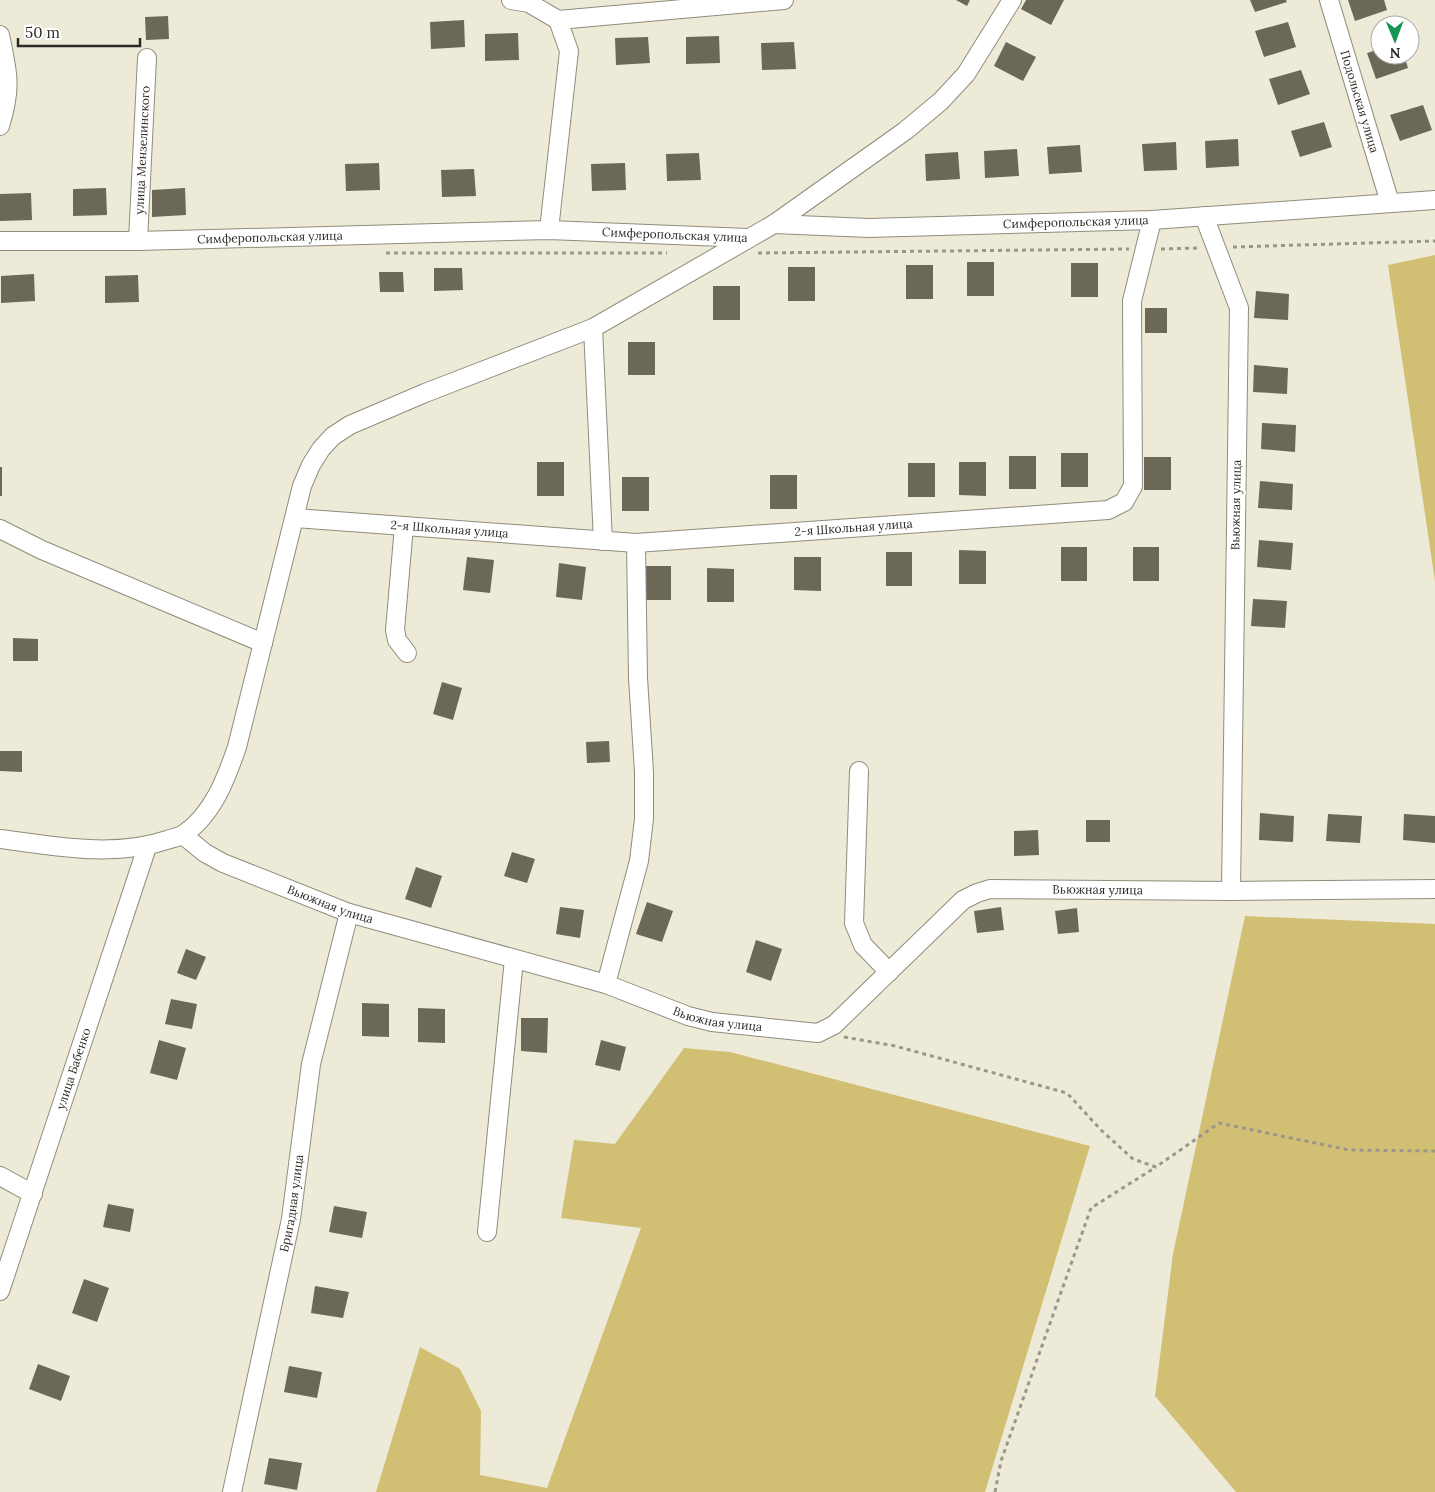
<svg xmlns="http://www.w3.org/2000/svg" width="1435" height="1492" font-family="Lora,serif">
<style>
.green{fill:#d1bf73}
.building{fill:#6b6858}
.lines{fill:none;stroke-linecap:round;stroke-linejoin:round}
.minor-casing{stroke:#908c7c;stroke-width:20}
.path{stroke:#9a978a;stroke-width:3;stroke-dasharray:4 4;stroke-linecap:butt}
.minor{stroke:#fff;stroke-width:18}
.labels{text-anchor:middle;stroke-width:5;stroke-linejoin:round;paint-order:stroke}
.street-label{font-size:12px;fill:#2c2a24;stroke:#fff}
</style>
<rect width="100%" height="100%" fill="#eeead8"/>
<!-- green -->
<path class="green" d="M1435,255V581L1388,265Z
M1245,916L1435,924V1492H1236L1155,1396L1173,1254Z
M684,1048L730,1052L1090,1146L985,1492H376L420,1347L460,1369L481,1411L480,1475L547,1488L641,1228L561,1218L574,1140L615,1144Z"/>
<!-- building -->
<path class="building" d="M956,0H970L967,6Z
M1026,0H1064L1051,25L1021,9Z
M1250,0H1286L1287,2L1255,12Z
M1348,0H1384L1387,10L1355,21Z
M168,16L169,39L146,40L145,17Z
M464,20L465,47L431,49L430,22Z
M1288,22L1296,47L1264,57L1255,31Z
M518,33L519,60L485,61V34Z
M719,36L720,63L686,64V37Z
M648,37L650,63L616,65L615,38Z
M794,42L796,69L762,70L761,43Z
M1006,42L1036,57L1023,81L994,66Z
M1380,49V55H1404L1408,68L1376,79L1367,53Z
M1301,70L1310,94L1278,105L1269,79Z
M1423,105L1432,130L1400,141L1390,115Z
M1324,122L1332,147L1300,157L1291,131Z
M1238,139L1239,166L1206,168L1205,141Z
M1176,142L1177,170L1144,171L1142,144Z
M1080,145L1082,172L1049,174L1047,147Z
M1017,149L1019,176L985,178L984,151Z
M958,152L960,179L926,181L925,154Z
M699,153L701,180L667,181L666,154Z
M379,163L380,190L346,191L345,164Z
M625,163L626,190L592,191L591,164Z
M474,169L476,196L442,197L441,170Z
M106,188L107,215L73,216V189Z
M185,188L186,215L152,217V190Z
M31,193L32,220L0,221V194Z
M967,262H994V296H967Z
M1071,263H1098V297H1071Z
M906,265H933V299H906Z
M788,267H815V301H788Z
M434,268H462L463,290L434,291Z
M379,272H403L404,292H380Z
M34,274L35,301L1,303V276Z
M138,275L139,302L105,303V276Z
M713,286H740V320H713Z
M1256,291L1289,294L1288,320L1254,318Z
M1145,308H1167V333H1145Z
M628,342H655V375H628Z
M1254,365L1288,368L1287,394L1253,392Z
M1262,423L1296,425L1295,452L1261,449Z
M1061,453H1088V487H1061Z
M1009,456H1036V489H1009Z
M1144,457H1171V490H1144Z
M537,462H564V496H537Z
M959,462H986V496L959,495Z
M908,463H935V497H908Z
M0,467H2V496H0Z
M770,475H797V509H770Z
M622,477H649V511H622Z
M1260,481L1293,484L1292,510L1258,508Z
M1259,540L1293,543L1291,570L1257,567Z
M1061,547H1087V581H1061Z
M1133,547H1159V581H1133Z
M959,550L986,551V584H959Z
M886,552H912V586H886Z
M467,557L494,560L490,593L463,590Z
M794,557H821V591L794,590Z
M559,563L586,567L582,600L556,597Z
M644,566H671V600H644Z
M707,568L734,569V602H707Z
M1253,599L1287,601L1285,628L1251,626Z
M13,638L38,639V661H13Z
M442,682L462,688L453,720L433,714Z
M609,741L610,762L587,763L586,742Z
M0,751H22V772L0,771Z
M1260,813L1294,816L1293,842L1259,840Z
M1328,814L1362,816L1360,843L1326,841Z
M1404,814L1435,816V843L1403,840Z
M1086,820H1110V842H1086Z
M1038,830L1039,855L1014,856V831Z
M512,852L535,859L527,883L504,876Z
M416,867L442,876L431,908L405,899Z
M647,902L673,911L662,942L636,934Z
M560,907L584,910L580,938L556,934Z
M1001,907L1004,930L977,933L974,911Z
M1077,908L1079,932L1058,934L1055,911Z
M756,940L782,949L771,981L746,972Z
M186,949L206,957L196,980L177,973Z
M171,999L197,1004L192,1029L165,1024Z
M362,1003L389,1004V1037L362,1036Z
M418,1008L445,1009V1043L418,1042Z
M521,1018H548L547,1053L521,1051Z
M159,1040L186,1048L177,1080L150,1073Z
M601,1040L626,1047L620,1071L595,1065Z
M108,1204L134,1209L130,1232L103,1227Z
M334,1206L367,1212L362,1238L329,1232Z
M84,1279L109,1288L97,1322L72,1313Z
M315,1286L349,1292L343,1318L311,1313Z
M38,1364L70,1376L61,1401L29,1389Z
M289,1366L322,1372L317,1398L284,1392Z
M269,1458L302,1463L297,1490L264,1484Z"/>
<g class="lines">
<defs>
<g id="minor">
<path d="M511,0L529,3L558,20L784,0"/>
<path id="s1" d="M1329,0L1390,203"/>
<path d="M0,35C8,72 12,88 0,126"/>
<path d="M1204,216L1239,308L1231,891L1435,889"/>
<path id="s2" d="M774,224L869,228L1152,220L1435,200"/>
<path d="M549,230L569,51L558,20"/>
<path id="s3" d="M0,241H138L549,230L748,238"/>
<path id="s4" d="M138,241L147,58"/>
<path d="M593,328L603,541"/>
<path id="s5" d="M295,518L636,543L1108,510L1124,502L1133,486L1132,301L1152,220"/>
<path d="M404,526L395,630L397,640L407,653"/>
<path d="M0,529L42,550L263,643"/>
<path d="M859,771L854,923L863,945L889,972"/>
<path id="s6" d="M183,835L205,853L223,863L349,913L606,984L688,1016L712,1022L818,1033L834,1025L963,900L977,893L990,889L1231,891"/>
<path d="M0,839C55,846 113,858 167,840C172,838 180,837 184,834C213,814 226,779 237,747L302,486L311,465L321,449L333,436L350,425L425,393L593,328L774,224L905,131L941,101L966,74L1012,0"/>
<path d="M606,984L639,861L644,819V772L638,678L636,543"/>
<path d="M0,1176L33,1194"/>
<path d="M487,1232L514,959"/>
<path id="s7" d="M0,1291L147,847"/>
<path id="s8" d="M232,1492L291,1219L311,1064L349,913"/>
</g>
</defs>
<!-- minor casing -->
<use href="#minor" class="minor-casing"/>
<!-- path -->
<path class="path" d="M1233,247L1435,241
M1161,249L1199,248
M386,253H667
M758,253L1129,249
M844,1037L895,1046L1067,1093L1101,1130L1133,1159L1156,1167L1219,1123L1349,1150L1435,1151
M995,1492L1001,1461L1091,1208L1156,1167"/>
<!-- minor -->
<use href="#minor" class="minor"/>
</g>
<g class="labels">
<!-- street labels -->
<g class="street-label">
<text dy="4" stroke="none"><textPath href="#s1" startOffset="106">Подольская улица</textPath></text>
<text dy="4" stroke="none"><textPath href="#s4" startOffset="91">улица Мензелинского</textPath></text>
<text dy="4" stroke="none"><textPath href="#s2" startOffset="302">Симферопольская улица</textPath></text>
<text dy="4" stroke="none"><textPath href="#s3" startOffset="675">Симферопольская улица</textPath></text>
<text dy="4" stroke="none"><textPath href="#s3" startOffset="270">Симферопольская улица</textPath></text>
<text transform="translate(1236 505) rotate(-89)" y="4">Вьюжная улица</text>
<text dy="4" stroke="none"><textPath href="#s5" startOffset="560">2-я Школьная улица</textPath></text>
<text dy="4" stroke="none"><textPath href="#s5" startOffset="155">2-я Школьная улица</textPath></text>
<text dy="4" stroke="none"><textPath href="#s6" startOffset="1005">Вьюжная улица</textPath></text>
<text dy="4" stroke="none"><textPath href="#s6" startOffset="164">Вьюжная улица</textPath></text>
<text dy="4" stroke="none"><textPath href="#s6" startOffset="569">Вьюжная улица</textPath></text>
<text dy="4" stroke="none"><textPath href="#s7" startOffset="234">улица Бабенко</textPath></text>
<text dy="4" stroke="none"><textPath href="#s8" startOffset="295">Бригадная улица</textPath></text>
</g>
</g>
<!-- north arrow -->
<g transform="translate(1395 40) rotate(179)"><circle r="24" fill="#ffffff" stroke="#abaaa7"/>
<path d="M0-4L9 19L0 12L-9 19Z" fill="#149553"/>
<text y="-8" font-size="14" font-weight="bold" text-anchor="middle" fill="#2c2a24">N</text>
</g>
<!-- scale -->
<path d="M18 38v8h122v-8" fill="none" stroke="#2c2a24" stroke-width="2.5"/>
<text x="25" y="38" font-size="15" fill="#2c2a24" stroke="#ffffff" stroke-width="4" paint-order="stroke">50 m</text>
</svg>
